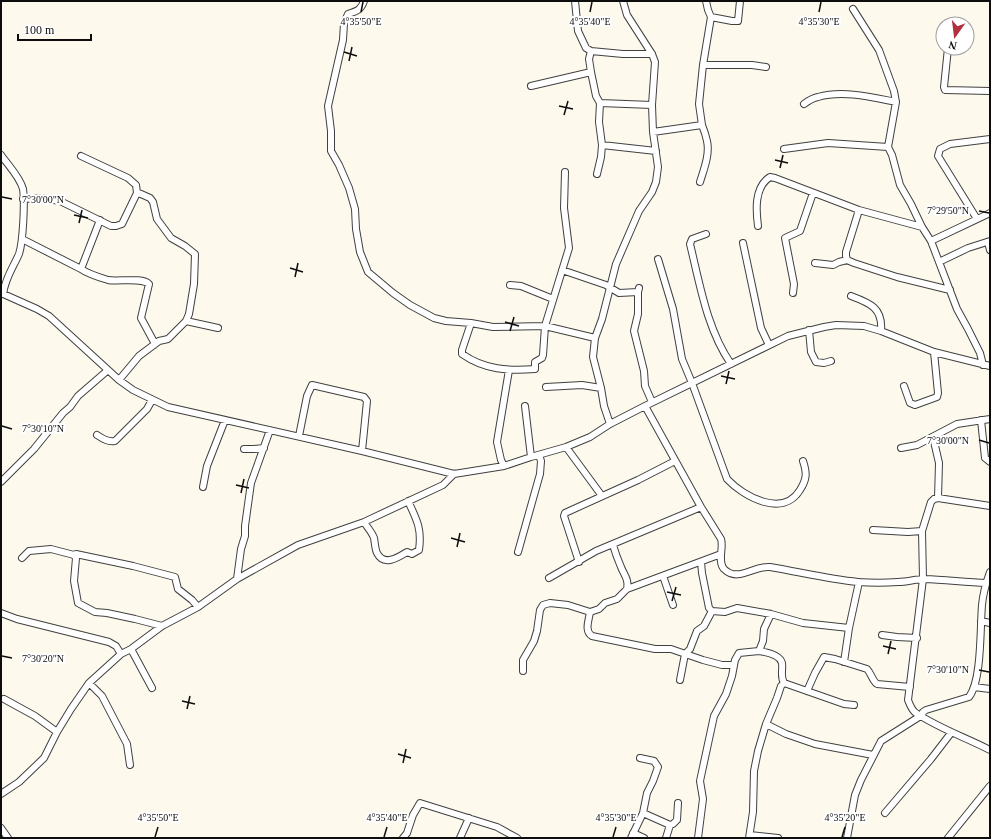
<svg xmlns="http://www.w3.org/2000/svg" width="991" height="839" font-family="Georgia,serif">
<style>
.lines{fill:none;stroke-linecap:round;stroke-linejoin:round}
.minor-casing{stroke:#404040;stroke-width:8}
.minor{stroke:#fff;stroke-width:6}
.ticks{fill:none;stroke:#0d0d0d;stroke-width:1.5}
.ticks-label{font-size:10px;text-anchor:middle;fill:#0d0d0d;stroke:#fff;stroke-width:4;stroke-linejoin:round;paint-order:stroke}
</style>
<rect width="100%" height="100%" fill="#fef9ed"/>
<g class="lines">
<defs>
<path id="minor" d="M364,1C361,10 357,11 348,14L344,23L343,40L328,106L331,131V151L339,165L349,188L355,209L356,229L360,252L368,272L393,293L410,305L434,318L446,321L471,323L493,327L545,326L595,338
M575,1L578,31L586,48L591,51L623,54H652
M853,9L879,50L894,91L896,102L888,147L892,155L900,185L911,204L922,227L931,241L957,309L968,329L980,353L983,365
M711,17L732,21H738L740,1
M948,48L944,87L945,90L990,91
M591,51L589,59L591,72L596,96L600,103L599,122L602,145L601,157L597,174
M703,65H752L766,67
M531,86L591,72
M600,103L652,105
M804,104C808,101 813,98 818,97C843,90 871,97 896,102
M702,125L699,104L703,65L711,17L708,10L706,1
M653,132L702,125C704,130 706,136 707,141C710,154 704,169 700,182
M602,145L656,151
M784,149L828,143L888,147
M1,155C8,165 20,177 23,189C25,202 23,242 19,254C12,270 6,276 3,294
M23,199L41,198L60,201L111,226H116L122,224L137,193L136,185L128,178L81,156
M977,219L938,156L940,149L950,144L990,139
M758,226C756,211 754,187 770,177L775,178L859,210L922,227
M706,234L692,239L690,244C700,285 707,329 731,364
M22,239L81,269L100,220
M931,241L990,213
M988,242L990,250
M743,243L761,328L769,345
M658,259L673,309L682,359L692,383L727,479C744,497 783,518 800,490C807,479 807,473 803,461
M847,260L846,256V252L859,210
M939,262L968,248L990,241
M815,263L833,265L839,262L847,260L854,263L897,277L950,290
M81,269C88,274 98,277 108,280C118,282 142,277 149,284L141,318L154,342V345
M562,270L606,285L619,293L638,292
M510,285L521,286L553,299
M639,288L638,292V314L634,331L644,371L645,386L652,402
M1,293L37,309L49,316L119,380L133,390L168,407L362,451L454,474L504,466L531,457L566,447L590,437L610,424L645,406L788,336L824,327L836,325L864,326L881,331L934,352L990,366
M793,293L794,284L785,238L800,231L813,193
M851,296C870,303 883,308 881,331
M186,321L218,328
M471,323L462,350V354C485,370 508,371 535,369V362L542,358L543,355L545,326L569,248L564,208L565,172
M809,330L811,352L816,362L824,363L831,361
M119,380L139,356L159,341L168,339L186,321L189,314L194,284L195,254L185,246L171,238L157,219L153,202L150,198L141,194L137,193
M904,386L910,403L915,405L937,397L938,393L934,352
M546,387L582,385L601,388
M525,406L531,457
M645,406L701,507L721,539C724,548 717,561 724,569C738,583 754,565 770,567C800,572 828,579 858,582C871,583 885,583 898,582C907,582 916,579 925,579C945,580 966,582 986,583
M981,420L985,458L990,462
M610,424L604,406L601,388L593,357L595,338L602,319L616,264L639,211L652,192L656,182L658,167L653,132L652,105L655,62L652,54L627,15L623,1
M97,435C103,439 108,442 115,441L147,409L152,400
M299,436L307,396L312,385L364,397L367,401L362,451
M933,437L939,463L938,498
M566,447L602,496
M901,448L917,445L957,424L990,419
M244,449H253L264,448
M504,466L501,460L497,442L509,370
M1,482L34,449L63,413L70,407L78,396L108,370
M203,487L207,466L225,420
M990,506L938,498L934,499L931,502L922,531L923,579L908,700C910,705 912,711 916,713C940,729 965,737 990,750
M364,522C367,527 372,532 374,538C375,543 375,549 377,553C384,567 399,557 407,552L412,554L419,550C422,529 417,520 408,501
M873,530L908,532L922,531
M613,545C615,552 618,560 621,567C624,575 629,579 627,589
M518,552L540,474L541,461L539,455
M74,555L76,554L133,566L175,577L178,589L192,600L198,607
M22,558L29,551L51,549L74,555L76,558L74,581L78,603L95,612L107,613L135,619L162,626
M579,562L564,516L565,513L638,480L675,461
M701,562L702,573L709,608L712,611L725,612L737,608L771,614L803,623L849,628
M663,576L673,605
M549,578L596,551L701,507
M237,579L241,549L245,536V526L251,483L270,430
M590,612C589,620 584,631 592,636L655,649H671L703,660L722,665H734
M1,613L17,619L109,642L116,646L121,654
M981,621L990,623
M882,635L897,637L917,638
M131,649L152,688
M759,651C766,652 780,655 782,663C783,671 780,676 784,683
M844,662L849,628L859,582
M523,671V660L534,641L537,631L540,610L543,605L550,603L568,605L590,612L599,609L605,603L617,599L627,589L721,554
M680,680L685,654L690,649L697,631L704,626L712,611
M89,683L102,696L127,744L130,765
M974,687L990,689
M807,691L815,673L824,657L835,659L867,669C871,673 872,680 877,684L910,687
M4,699L35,716L57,732
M766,724L786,734L815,744L873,755
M1,794L19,782L44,758L57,732L71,709L89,683L121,654L131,649L162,626L198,607L237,579L298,545L364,522L443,485L454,474
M643,813L670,825
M885,813L931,759L951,733
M1,828L8,838
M633,833L644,838
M750,835L778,838
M403,838L407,833L413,815L420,803L497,827L517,838
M460,838L469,818
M631,838L643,813L647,793L653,781L658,767L654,761L640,758
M666,838L670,825L673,824L677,820L678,803
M698,838L703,799L700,781L714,716L726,694L732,676L735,660L739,653L759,651L763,641L764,629L771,614
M749,838L753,812L754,771L758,751L766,724L777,698L781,686L784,683L787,684L844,704L854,705
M847,838L855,795L861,780L881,741L922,715L923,712L926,710L969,697C982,680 980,628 982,605C983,594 986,583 990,572
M948,838L990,786"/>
</defs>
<!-- minor casing -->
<use href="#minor" class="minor-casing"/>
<!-- minor -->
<use href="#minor" class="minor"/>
</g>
<!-- ticks -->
<path class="ticks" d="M361,12L363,2M590,12L592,2M819,12L821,2M344,52L357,56M349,61L352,47M559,106L573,109M564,115L568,101M775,160L788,163M780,168L783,155M2,197L12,199M979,211L989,213M74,215L88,218M79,223L82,210M290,268L303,272M295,277L298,263M505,322L519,326M510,331L514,317M721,376L735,379M726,384L729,371M2,426L12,429M979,440L989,443M236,485L249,488M241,493L244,479M451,538L465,542M457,547L460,533M667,592L681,595M672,601L676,587M883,646L896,649M888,654L891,641M2,656L12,658M979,670L989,672M182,701L195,704M187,709L190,696M398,754L411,758M403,763L406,749M155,837L158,827M384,837L387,827M613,837L616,827M842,837L845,827"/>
<g class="ticks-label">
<text x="361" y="25">4°35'50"E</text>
<text x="590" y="25">4°35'40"E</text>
<text x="819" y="25">4°35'30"E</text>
<text x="43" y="203">7°30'00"N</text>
<text x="948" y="214">7°29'50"N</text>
<text x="43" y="432">7°30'10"N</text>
<text x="948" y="444">7°30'00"N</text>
<text x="43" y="662">7°30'20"N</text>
<text x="948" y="673">7°30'10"N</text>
<text x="158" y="821">4°35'50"E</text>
<text x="387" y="821">4°35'40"E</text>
<text x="616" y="821">4°35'30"E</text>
<text x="845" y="821">4°35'20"E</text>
</g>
<!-- border -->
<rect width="991" height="839" fill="none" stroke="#0d0d0d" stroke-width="4"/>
<!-- north arrow -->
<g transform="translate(955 36) rotate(194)"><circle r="19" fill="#ffffff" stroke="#9e9e9e"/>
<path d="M0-3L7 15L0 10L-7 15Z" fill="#b22f3e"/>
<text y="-6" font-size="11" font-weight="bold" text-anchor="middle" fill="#0d0d0d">N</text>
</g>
<!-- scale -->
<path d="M18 34v6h73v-6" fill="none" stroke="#0d0d0d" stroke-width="2"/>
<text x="24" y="34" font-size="12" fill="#0d0d0d" stroke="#ffffff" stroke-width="3" paint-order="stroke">100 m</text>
</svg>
